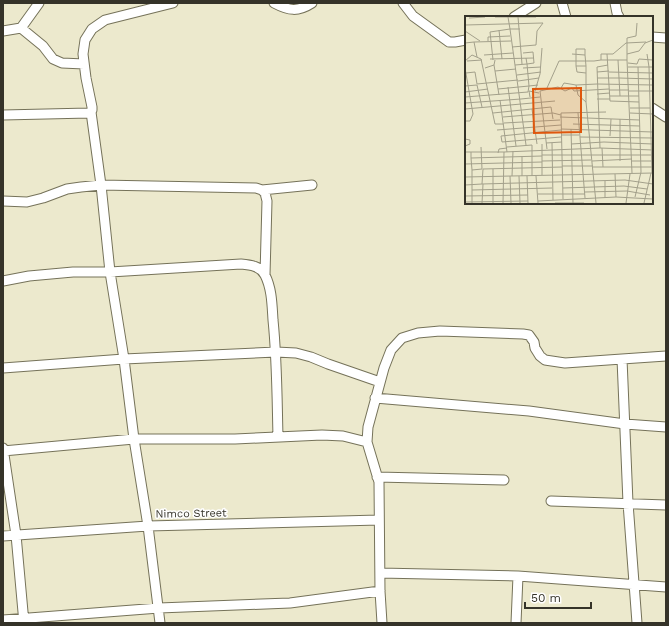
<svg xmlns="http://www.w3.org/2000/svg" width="669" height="626" font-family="'Work Sans',sans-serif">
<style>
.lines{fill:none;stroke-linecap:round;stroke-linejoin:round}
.street-casing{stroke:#757259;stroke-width:11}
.street{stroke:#fff;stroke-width:9}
.labels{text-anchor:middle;stroke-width:3;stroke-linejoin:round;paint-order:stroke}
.street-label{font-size:11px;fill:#353329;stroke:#fff}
.inset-road{fill:none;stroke:#a3a08b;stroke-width:1}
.view{fill:#df570d;fill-opacity:0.15;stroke:#df570d;stroke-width:2}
.inset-edge{fill:none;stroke:#353329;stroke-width:2}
</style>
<rect width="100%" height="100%" fill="#ece9cd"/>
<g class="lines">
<defs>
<path id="street" d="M274,3C289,11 298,12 312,3
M403,3L413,16L449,42H455L466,40
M562,3L566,17
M615,3L617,13L619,17
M514,17L536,3
M21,28L39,3
M3,31L21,28L43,46L53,59L62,63L84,64
M652,37L666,38
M652,108L666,117
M3,115L89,113L91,112
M262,190L265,193L267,201L265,275
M3,201L27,202L43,198L67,189L81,187L101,185L256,188L262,190L312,185
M3,281L29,276L73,272H110L241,264C251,265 260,266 265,275C272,289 272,305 273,320C277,359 277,398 278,437
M622,359L628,503L637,623
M3,368L124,359L276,352L296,353L311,357L328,364L380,382
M375,398L529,411L625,424L666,427
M3,448L16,535L24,623
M3,451L134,439H235L322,435L343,436L367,442
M377,477L504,480
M551,501L666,505
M3,536L148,526L379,520
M380,573L518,576L666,587
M3,620L159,608L290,603L380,591
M160,623L148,526L134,439L124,359L110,272L101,185L91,112L92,110V107L86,78L83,54L85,40L92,29L105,20L173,3
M382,623L380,591L379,482L367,442L368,427L384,368L391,350L402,338L418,333L440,331L523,334L529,335L534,342L535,348L540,356L545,360L565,363L622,359L666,356
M516,623L518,576"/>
</defs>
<!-- street casing -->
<use href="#street" class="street-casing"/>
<!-- street -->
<use href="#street" class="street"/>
</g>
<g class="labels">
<!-- street labels -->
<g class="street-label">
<text transform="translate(191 513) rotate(-1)" y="4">Nimco Street</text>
</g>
</g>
<!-- overview -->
<g transform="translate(465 16)">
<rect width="188" height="188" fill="#ece9cd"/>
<path class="inset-road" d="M30,1H71M53,1L57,48M4,2L20,1M0,9L78,7L72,15L71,29L47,31M55,13H45L61,129M34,14L37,43M0,15L15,25M23,25V21L45,20M9,26L46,25M0,27L9,26L12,41M107,38L120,39L121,50M162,38V22L171,20L172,7M182,38L184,51H188M19,39L48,37M120,39V33H111V50H121V86M25,43L69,42M28,44L25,16L45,13L43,1M136,44H162V38L174,35L180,27L188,24M153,44L154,62L188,63M162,44L167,157M0,45L7,39L16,43L30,108H39M2,45L17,44M163,47L172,48L174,43L188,44M29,49L34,79M50,49L62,48L61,42M111,50L112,56L121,57M163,51H184L187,157M173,51L176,156M0,52L8,98L5,105H0M20,52L29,49L30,44M58,52L76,51M30,55L51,53M132,56L144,55M144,56L188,57M1,57L10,56L12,68M52,59L76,56M132,62H154L155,80M53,65L74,62M12,68L53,64M132,68L188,69M111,69L132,68M0,70L12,69L17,91M43,71L51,130M82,72L94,45H129L136,44V38H142M96,72L99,67L111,69L113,79L121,86L131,187M33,73L64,70L62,48L69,47L68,36L58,37M144,74H164M70,75L75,58L77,32M164,75H188M0,76L23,73M132,78L145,77M145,80H174M0,81L63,76L64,70L73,69M65,81L64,75L74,77M56,83L75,81M132,83H145M35,84L42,136M174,86L145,85L142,38H148L161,27L181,26M0,87L56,83M165,92H185M0,93L90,85M67,93L72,128M28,97L86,91L88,103M113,97L120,182M165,97L188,98M38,101L88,97L96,99M95,101L175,104M155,103V145M39,107L95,104M108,108L175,110M96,113L188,116M106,113L108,187M32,114L96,109M96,119H114M145,120L146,103M115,121L188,122M0,123L5,124V128L0,130M37,126L36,120L96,114M37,126L96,121M81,127L97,126M87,127L88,184M77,128V159M106,128L139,126L188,128M42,131L67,129V160M135,132L132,51L143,49M137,132L138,151M82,133L75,75L93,71L100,75L107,72L109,75L144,73M0,136H6V142L77,140M6,136H39M33,137L34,133L42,132M77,139H188M57,140V160M6,142L7,154L17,153L16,131M77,145L126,144M127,145L167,143M167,145H188M0,148L77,146M97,150H128M128,151H187M28,153V187M7,154V187M150,158L151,181L188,183M45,160L46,187M47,160L48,135M54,160L55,187M62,160L63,187M71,160L73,187M0,161L188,157M140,165V182M17,168L160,164L188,168M0,169L17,168L18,153L97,151M98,172L159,170L182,173M7,174L87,172M120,176L162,175L185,179M73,178H120M0,180L63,179M170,181L176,156M98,183L96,97L141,96M73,185L151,181M0,186L63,185M17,187L18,168M38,187L39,136L135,132L188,134M90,187H119M161,187L165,158M179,187L186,157"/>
<path class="view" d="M116,72V116L69,117L68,73Z"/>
<rect width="188" height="188" class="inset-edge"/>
</g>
<!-- border -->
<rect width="669" height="626" fill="none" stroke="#353329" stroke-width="8"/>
<!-- scale -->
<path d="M525 602v6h66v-6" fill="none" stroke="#353329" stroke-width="2"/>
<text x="531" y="602" font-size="12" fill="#353329" stroke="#ffffff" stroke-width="3" paint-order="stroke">50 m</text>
</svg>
